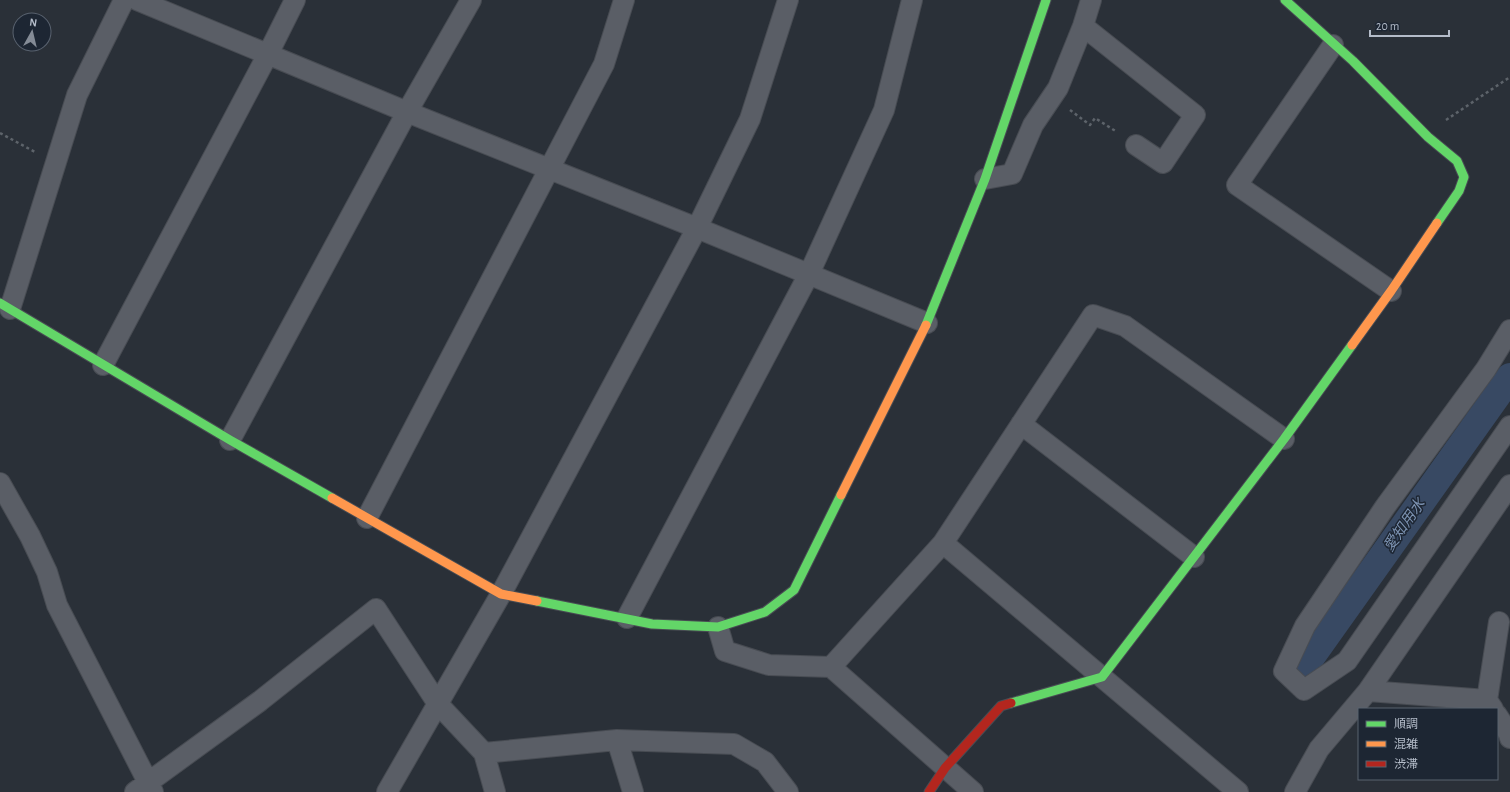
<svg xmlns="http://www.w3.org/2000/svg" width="1510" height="792" font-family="'Alegreya Sans','Noto Sans JP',sans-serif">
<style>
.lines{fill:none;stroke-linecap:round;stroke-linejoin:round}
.canal{stroke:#384963;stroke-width:28}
.street-casing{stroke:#484c53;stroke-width:22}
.fast-casing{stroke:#484c53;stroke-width:11}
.slow-casing{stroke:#484c53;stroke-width:11}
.jam-casing{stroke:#484c53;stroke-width:11}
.path{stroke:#5d636a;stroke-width:2.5;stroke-dasharray:3 3;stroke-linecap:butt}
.street{stroke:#5a5e66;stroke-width:20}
.fast{stroke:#63d668;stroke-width:9}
.slow{stroke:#ff974d;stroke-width:9}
.jam{stroke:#b3261e;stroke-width:9}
.labels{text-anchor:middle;stroke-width:3;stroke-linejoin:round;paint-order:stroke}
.water-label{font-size:15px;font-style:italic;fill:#7c92b1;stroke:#1d2633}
</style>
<rect width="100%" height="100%" fill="#2a3038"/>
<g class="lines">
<!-- canal -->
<path class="canal" d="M1299,674L1510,377"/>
<defs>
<path id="street" d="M137,0L407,112L697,228L927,323
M1083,26L1195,115L1163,163L1136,145
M1333,45L1237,185L1391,291
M985,179L1012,174L1033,125L1058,88L1083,26L1091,0
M10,309L77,95L124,0
M1510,330L1486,369L1385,507L1305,626L1284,671L1304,690L1347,661L1510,426
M103,365L268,54L295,0
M1021,424L1194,557
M230,440L407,112L471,0
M0,483L30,536L47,572L57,605L153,792
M367,518L604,64L624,0
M943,543L1093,315L1125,326L1284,439
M627,618L809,274L884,110L912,0
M718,627L725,651L769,665L831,667L973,792
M831,667L943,543L1238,792
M1368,691L1487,700
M1493,709L1487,700L1499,622
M1497,715L1509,734L1510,738
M617,740L633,792
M484,753L617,740L734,744L765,762L788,792
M135,792L260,701L376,609L438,704L484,753L495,792
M387,792L501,594L697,228L750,119L788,0
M1295,792L1319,749L1368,691L1510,485"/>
<path id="fast" d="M1285,0L1353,61L1428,137L1457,161L1464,177L1459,191L1437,223
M0,303L230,440L332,498
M926,325L985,179L1046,0
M537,601L652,624L718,627L765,612L794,590L841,495
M1011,703L1102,677L1284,439L1352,345"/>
<path id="slow" d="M1352,345L1391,291L1437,223
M841,495L926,325
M332,498L501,594L537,601"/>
<path id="jam" d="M929,792L945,768L1001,706L1011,703"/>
</defs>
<!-- street casing -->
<use href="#street" class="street-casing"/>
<!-- fast casing -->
<use href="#fast" class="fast-casing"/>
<!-- slow casing -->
<use href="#slow" class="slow-casing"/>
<!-- jam casing -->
<use href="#jam" class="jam-casing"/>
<!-- path -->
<path class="path" d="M1070,110L1090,125L1095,118L1117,132
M1446,120L1510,77
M0,133L35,152"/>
<!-- street -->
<use href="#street" class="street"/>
<!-- fast -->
<use href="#fast" class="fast"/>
<!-- slow -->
<use href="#slow" class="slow"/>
<!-- jam -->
<use href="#jam" class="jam"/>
</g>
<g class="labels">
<!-- water labels -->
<g class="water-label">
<text transform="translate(1404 525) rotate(-55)" y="5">愛知用水</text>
</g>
</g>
<!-- legend -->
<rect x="1358" y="708" width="140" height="72" fill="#1d2633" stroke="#59626f"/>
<rect x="1366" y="721" width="20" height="6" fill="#63d668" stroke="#59626f"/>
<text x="1394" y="728" font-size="12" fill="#b4bcc9">順調</text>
<rect x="1366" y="741" width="20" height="6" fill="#ff974d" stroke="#59626f"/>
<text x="1394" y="748" font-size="12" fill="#b4bcc9">混雑</text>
<rect x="1366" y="761" width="20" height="6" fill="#b3261e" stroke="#59626f"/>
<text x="1394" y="768" font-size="12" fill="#b4bcc9">渋滞</text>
<!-- north arrow -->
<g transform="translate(32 32) rotate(8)"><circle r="19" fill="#1d2633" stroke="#59626f"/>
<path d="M0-3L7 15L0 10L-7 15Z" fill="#848b96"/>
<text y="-6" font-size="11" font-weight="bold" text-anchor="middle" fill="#b4bcc9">N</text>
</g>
<!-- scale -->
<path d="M1370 30v6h79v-6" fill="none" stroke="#b4bcc9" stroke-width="2"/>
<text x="1376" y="30" font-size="12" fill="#b4bcc9" stroke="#1d2633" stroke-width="3" paint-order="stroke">20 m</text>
</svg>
